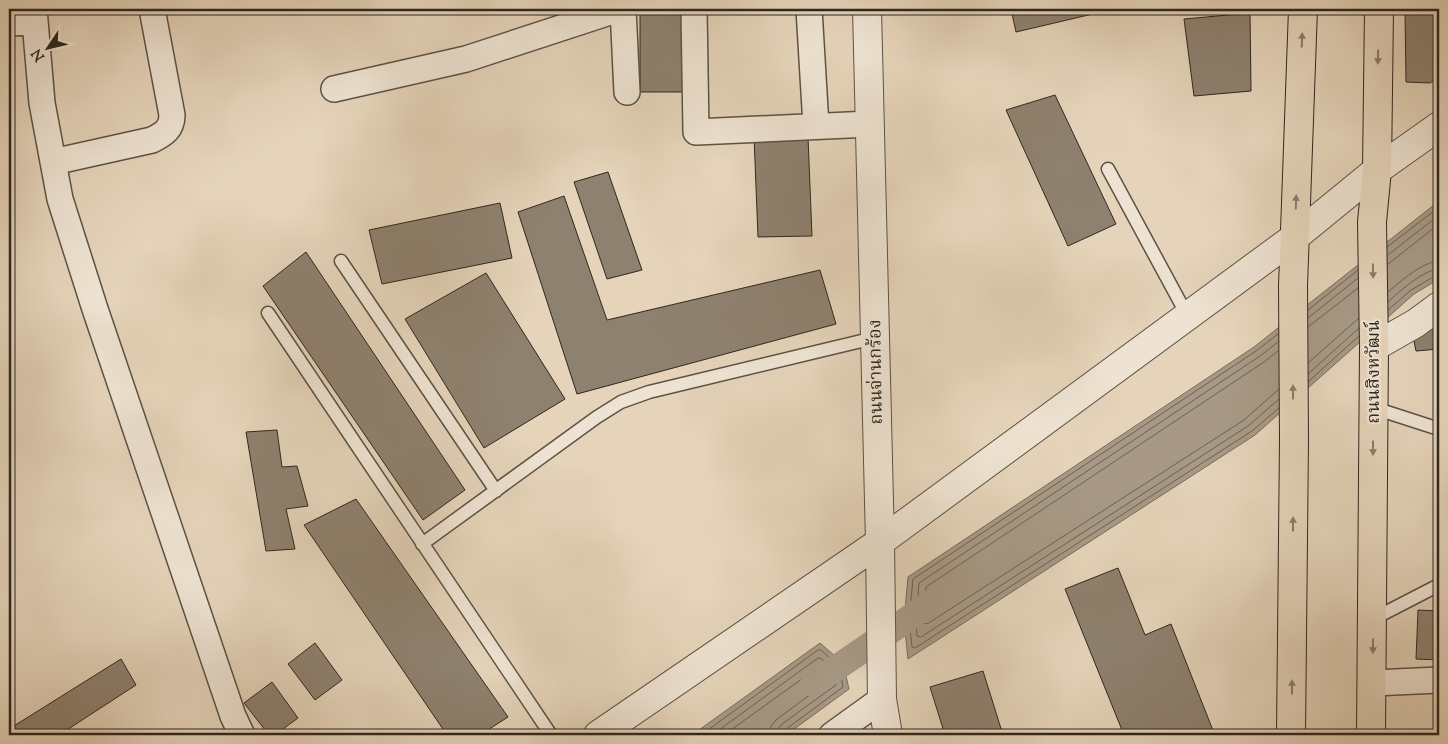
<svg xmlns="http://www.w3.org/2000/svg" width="1448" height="744" font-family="'Sorts Mill Goudy','Noto Serif Thai',serif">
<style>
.water{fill:#a79985;stroke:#776b5c}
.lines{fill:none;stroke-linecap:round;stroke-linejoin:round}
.shore{stroke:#6b6052;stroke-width:1}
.canal{stroke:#a79985;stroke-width:26}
.building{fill:#8e816f;stroke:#2f271e}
.service-casing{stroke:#5c5245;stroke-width:15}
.minor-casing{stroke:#5c5245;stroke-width:28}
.tertiary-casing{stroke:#5c5245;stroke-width:30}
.primary-casing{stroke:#2f271e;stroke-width:30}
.service{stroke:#eee3d2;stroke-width:12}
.minor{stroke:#eee3d2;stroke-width:25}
.tertiary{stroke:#eee3d2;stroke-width:28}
.primary{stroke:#e5d4ba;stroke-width:28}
.oneway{fill:#8a7e6c}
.labels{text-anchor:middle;stroke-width:4.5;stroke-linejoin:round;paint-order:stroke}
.street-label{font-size:18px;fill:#2f271e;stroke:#eee3d2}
</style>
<rect width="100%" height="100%" fill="#e5d4ba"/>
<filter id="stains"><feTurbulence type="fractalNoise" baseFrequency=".004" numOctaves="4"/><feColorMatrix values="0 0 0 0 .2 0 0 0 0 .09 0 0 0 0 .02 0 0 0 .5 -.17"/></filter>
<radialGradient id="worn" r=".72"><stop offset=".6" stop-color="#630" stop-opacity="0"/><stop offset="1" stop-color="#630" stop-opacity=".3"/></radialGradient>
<!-- water -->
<path class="water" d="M1439,201V279L1414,294L1255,435L908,659L904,621L908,577L1254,347Z
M820,643L843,663L849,689L786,735H692Z"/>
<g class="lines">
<!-- shore -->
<path class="shore" d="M1387,247L1439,207
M1388,255L1439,215
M1388,264L1439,224
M1388,292C1401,281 1422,262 1439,261
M1388,302C1400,291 1423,270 1439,269
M1308,310L1358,270
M1388,310L1411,290L1435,276L1439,275
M1308,318L1358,278
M1308,327L1358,288
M1278,334L1256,351L913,579L909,621L912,647L915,648L1252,431L1279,408
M1278,342L1260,356L919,583L916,621L917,636L921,637L1248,426L1279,399
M1278,351L1264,362L926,587L924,623L927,624L1244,420L1279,389
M1308,363L1359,318
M1309,373L1359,328
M1309,381L1359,336
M701,735L818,650H821L839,666L843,687L786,729L784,735
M712,735L818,658H820L833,669L836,685L782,724L778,729L777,735
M724,735L817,668H820L826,673L827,682L776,720L771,726L770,735"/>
<!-- canal -->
<path class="canal" d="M813,684L934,601"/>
</g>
<!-- building -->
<path class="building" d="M640,9H681V17L700,20L699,92H640Z
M1011,9H1096L1097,13L1016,32Z
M1405,9H1439V77L1430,83L1406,82Z
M1250,13L1251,91L1194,96L1184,19Z
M1055,95L1116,224L1068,246L1006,110Z
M754,136L808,137L812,236L758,237Z
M608,172L642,270L607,279L574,182Z
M564,196L607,320L820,270L836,324L577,394L518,212Z
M500,203L512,258L382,284L369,230Z
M306,252L465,490L423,520L263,286Z
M486,273L565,399L484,448L405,319Z
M1439,313V349L1416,351L1411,326Z
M277,430L282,467L297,466L308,506L286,509L295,549L266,551L246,432Z
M356,499L508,717L480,735H447L304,525Z
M1118,568L1145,635L1171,624L1214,733L1209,735H1124L1065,589Z
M1418,610L1439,611V660L1416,659Z
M315,643L342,680L315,700L288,664Z
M121,659L136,685L59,735H9V729Z
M983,671L1003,735H945L930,687Z
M272,682L298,718L275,735H269L244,703Z"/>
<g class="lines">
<defs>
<path id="service" d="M1108,169L1187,315
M341,261L496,491
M268,313L551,735
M1374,408L1439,429
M422,544L597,417L621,402L649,392L874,338
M1373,619L1439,585"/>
<path id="minor" d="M34,9L42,103L60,199L95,309L233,716L242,735
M623,9L627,92
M694,9L696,132L870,124
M809,9L816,126
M9,23L35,22
M334,89L466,59L619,9
M53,162L152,140C164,134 172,129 172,115L152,9
M1373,683L1439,680
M832,735L882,699"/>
<path id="tertiary" d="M867,9L880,542L882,699L888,735
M1374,347L1416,323L1439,306
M598,735L880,542L1295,237L1377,170L1439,126"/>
<path id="primary" d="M1291,735L1294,440L1293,286L1303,9
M1371,735L1374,347L1372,222L1377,170L1379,9"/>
</defs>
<!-- service casing -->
<use href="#service" class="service-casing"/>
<!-- minor casing -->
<use href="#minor" class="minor-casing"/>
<!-- tertiary casing -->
<use href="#tertiary" class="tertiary-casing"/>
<!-- primary casing -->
<use href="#primary" class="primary-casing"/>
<!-- service -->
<use href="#service" class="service"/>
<!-- minor -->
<use href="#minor" class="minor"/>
<!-- tertiary -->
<use href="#tertiary" class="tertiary"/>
<!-- primary -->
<use href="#primary" class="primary"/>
</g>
<!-- one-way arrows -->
<defs><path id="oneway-solid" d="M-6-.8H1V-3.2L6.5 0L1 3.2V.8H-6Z" transform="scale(1.25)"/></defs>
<g class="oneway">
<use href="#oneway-solid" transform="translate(1302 40) rotate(-88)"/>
<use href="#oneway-solid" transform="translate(1378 57) rotate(91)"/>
<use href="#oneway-solid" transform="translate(1296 202) rotate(-88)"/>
<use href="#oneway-solid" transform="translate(1373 271) rotate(89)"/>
<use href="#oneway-solid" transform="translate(1293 392) rotate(-90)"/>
<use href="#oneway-solid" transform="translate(1373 448) rotate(90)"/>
<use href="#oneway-solid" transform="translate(1293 524) rotate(-90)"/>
<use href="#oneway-solid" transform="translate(1373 646) rotate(90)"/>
<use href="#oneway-solid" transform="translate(1292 687) rotate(-90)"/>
</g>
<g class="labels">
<!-- street labels -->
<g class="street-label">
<text transform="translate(875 372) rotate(-91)" y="6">ถนนจ่านกร้อง</text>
<text transform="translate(1373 372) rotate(-90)" y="6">ถนนสิงหวัฒน์</text>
</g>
</g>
<!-- margin -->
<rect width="1448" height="744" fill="none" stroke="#e5d4ba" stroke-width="30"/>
<rect x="10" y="10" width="1428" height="724" fill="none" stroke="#2f271e" stroke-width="2.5"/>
<rect x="15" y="15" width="1418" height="714" fill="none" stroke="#2f271e"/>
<!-- north arrow -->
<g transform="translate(48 48) rotate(235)" stroke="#eee3d2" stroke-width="4" paint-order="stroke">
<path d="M0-4L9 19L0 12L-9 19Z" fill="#2f271e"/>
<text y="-8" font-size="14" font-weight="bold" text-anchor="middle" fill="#2f271e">N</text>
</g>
<rect width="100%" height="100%" filter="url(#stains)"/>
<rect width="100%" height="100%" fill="url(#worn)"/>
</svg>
